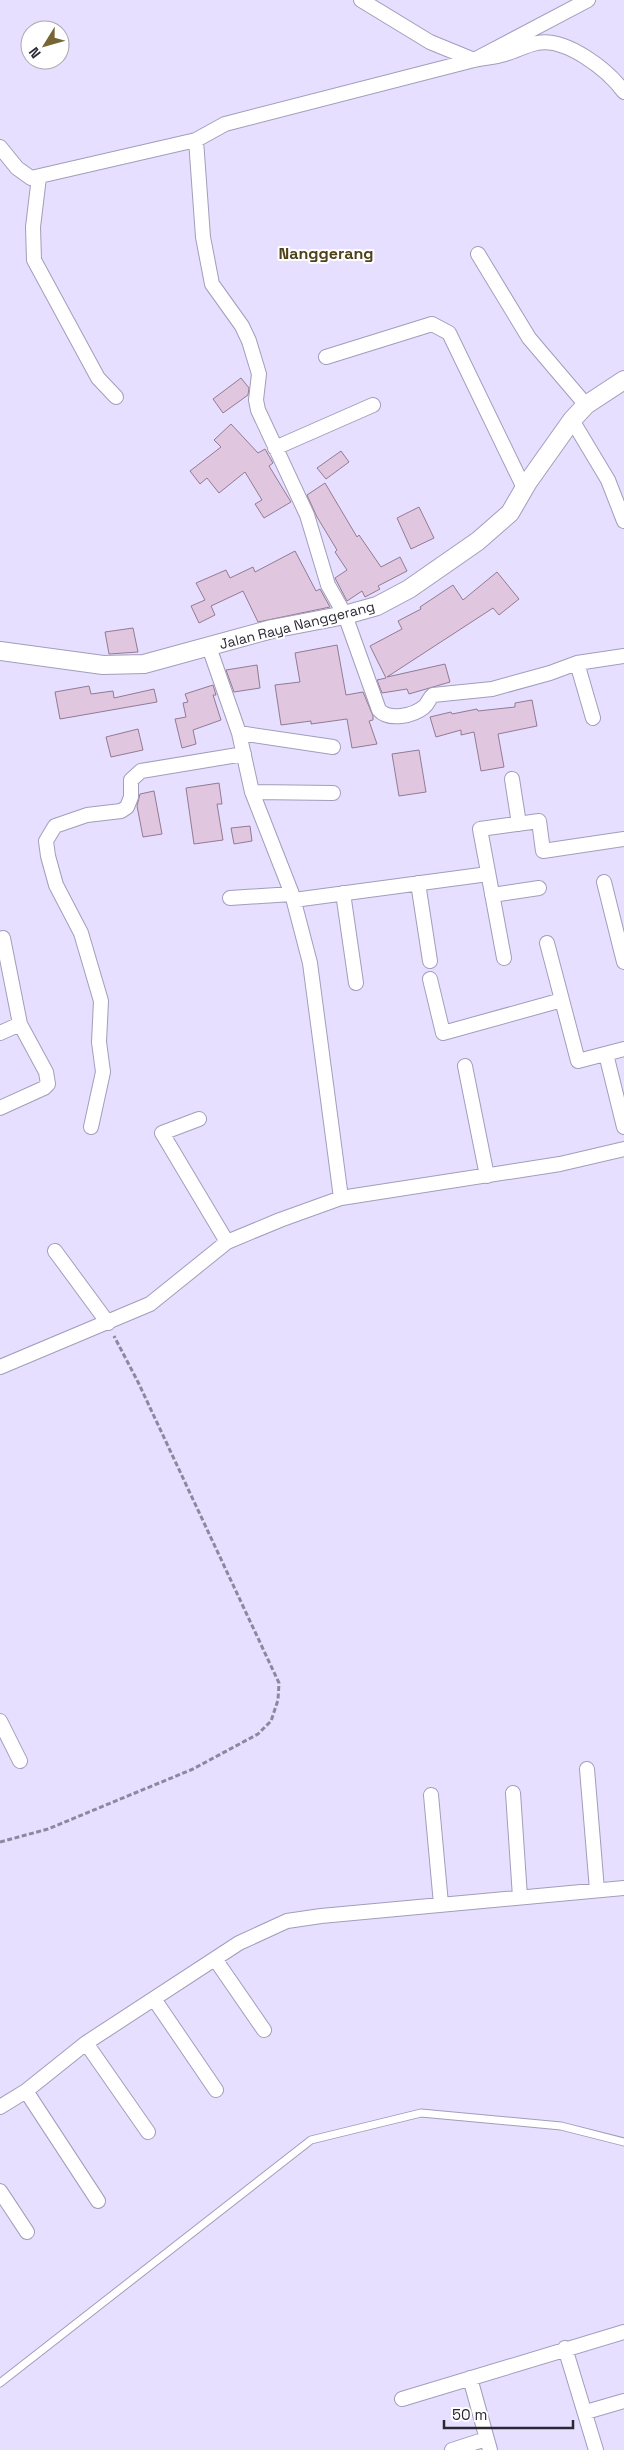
<svg xmlns="http://www.w3.org/2000/svg" width="624" height="2450" font-family="'Space Grotesk',sans-serif">
<style>
.building{fill:#e0c7df;stroke:#927b92}
.lines{fill:none;stroke-linecap:round;stroke-linejoin:round}
.service-casing{stroke:#a39dbb;stroke-width:9}
.minor-casing{stroke:#a39dbb;stroke-width:16}
.tertiary-casing{stroke:#a39dbb;stroke-width:20}
.path{stroke:#8e889f;stroke-width:3;stroke-dasharray:5 2.5;stroke-linecap:butt}
.service{stroke:#fff;stroke-width:7}
.minor{stroke:#fff;stroke-width:14}
.tertiary{stroke:#fff;stroke-width:18}
.labels{text-anchor:middle;stroke-width:4;stroke-linejoin:round;paint-order:stroke}
.street-label{font-size:14px;fill:#2b2834;stroke:#fff}
.quarter-label{font-size:16px;font-weight:bold;fill:#4f4119;stroke:#fff}
</style>
<rect width="100%" height="100%" fill="#e6dfff"/>
<!-- building -->
<path class="building" d="M241,378L249,388L248,395L223,413L213,399Z
M231,424L258,453L265,449L273,463L269,466L291,502L264,518L255,504L262,500L245,472L219,493L207,478L200,484L190,471L221,447L214,440Z
M341,451L349,462L326,479L317,468Z
M325,483L357,537L359,535L381,567L400,557L407,571L378,586L380,589L365,597L362,591L347,601L335,578L347,570L335,552L337,550L317,517L307,495Z
M419,507L434,538L411,549L397,518Z
M295,551L316,591L320,589L330,607L258,622L243,591L211,606L215,615L199,623L191,606L205,600L196,583L226,570L230,578L253,567L255,572Z
M497,572L519,599L499,615L493,608L387,677L445,664L450,682L409,694L407,689L382,693L377,680L386,678L370,646L402,629L398,621L421,609L420,607L453,585L463,600Z
M133,628L138,652L109,654L105,632Z
M337,645L346,695L363,692L373,716V720L369,721L377,744L352,748L347,719L311,724V721L281,725L275,685L300,682L295,653Z
M257,665L260,688L234,692L226,670Z
M213,685L216,695H213L221,720L193,730L196,744L182,748L175,719L186,717L183,703L188,702L185,694Z
M89,686L91,694L113,691L114,698L154,689L157,702L60,719L55,692Z
M532,700L537,726L498,734L504,767L481,771L474,732L461,735V730L436,737L430,717L451,712L452,714L477,709L478,711L515,707V703Z
M138,729L143,750L111,757L106,737Z
M419,750L426,792L399,796L392,754Z
M219,783L222,804H217L223,840L194,844L186,788Z
M154,791L162,834L143,837L137,806L140,794Z
M250,826L252,841L234,844L231,828Z"/>
<g class="lines">
<defs>
<path id="service" d="M0,2383L311,2140L421,2113L561,2126L624,2142"/>
<path id="minor" d="M361,0L430,42L474,60L588,0
M196,140L203,237L212,284L242,326L249,341L259,374L256,400L258,410L307,515L328,585L345,615L379,710C389,721 413,716 424,707C428,704 429,698 433,695L492,689L550,673L577,663L624,656
M0,147L17,168L31,178L196,140L225,124L474,60C484,58 495,57 505,54C516,51 526,45 537,43C566,37 608,70 624,92
M39,177L33,227L34,260L98,378L116,397
M478,254L529,338L586,405
M326,357L432,324L449,333L524,488
M572,420L608,480L624,521
M275,448L373,405
M209,647L239,733L252,792L292,894L310,963L341,1198
M577,663L593,718
M239,733L333,747
M512,779L519,824
M252,792L333,793
M604,882L624,962
M418,883L430,961
M343,893L356,983
M492,895L539,888
M230,898L292,894
M294,900L488,874
M547,943L562,1000
M504,958L480,829L539,821L543,851L624,839
M430,979L443,1033L562,1000L578,1061L624,1049
M0,1033L20,1024
M606,1054L624,1127
M465,1066L487,1176
M0,1108L44,1088L48,1084L46,1072L20,1024L3,938
M199,1119L162,1133L227,1242
M91,1127L103,1072L99,1042L101,1001L81,933L56,885L48,856L46,841L55,826L87,815L121,811L127,807L131,797V780L141,771L244,754
M55,1251L108,1323
M0,1367L150,1304L227,1242L280,1220L341,1198L560,1164L624,1149
M0,1721L20,1761
M587,1769L597,1890
M513,1793L520,1897
M431,1795L441,1904
M215,1959L264,2030
M154,1999L216,2090
M86,2043L148,2132
M26,2091L98,2201
M0,2107L26,2091L86,2043L239,1943L287,1921L321,1916L624,1888
M0,2191L27,2232
M565,2348L596,2450
M470,2378L490,2450
M402,2399L624,2332
M586,2412L624,2401
M452,2450L486,2439"/>
<path id="tertiary" d="M0,651L103,665L144,664L272,629L345,615L377,606L409,589L478,541L510,513L528,482L572,420L586,405L624,380"/>
</defs>
<!-- service casing -->
<use href="#service" class="service-casing"/>
<!-- minor casing -->
<use href="#minor" class="minor-casing"/>
<!-- tertiary casing -->
<use href="#tertiary" class="tertiary-casing"/>
<!-- path -->
<path class="path" d="M0,1842L48,1829L118,1800L193,1769L258,1734L271,1721L278,1700L279,1683L138,1382L114,1336"/>
<!-- service -->
<use href="#service" class="service"/>
<!-- minor -->
<use href="#minor" class="minor"/>
<!-- tertiary -->
<use href="#tertiary" class="tertiary"/>
</g>
<g class="labels">
<!-- street labels -->
<g class="street-label">
<text transform="translate(297 625) rotate(-14)" y="5">Jalan Raya Nanggerang</text>
</g>
<!-- quarter labels -->
<g class="quarter-label">
<text x="326" y="259">Nanggerang</text>
</g>
</g>
<!-- north arrow -->
<g transform="translate(45 45) rotate(233)"><circle r="24" fill="#ffffff" stroke="#aaa9ae"/>
<path d="M0-4L9 19L0 12L-9 19Z" fill="#786534"/>
<text y="-8" font-size="14" font-weight="bold" text-anchor="middle" fill="#2b2834">N</text>
</g>
<!-- scale -->
<path d="M444 2420v8h129v-8" fill="none" stroke="#2b2834" stroke-width="2.5"/>
<text x="452" y="2420" font-size="15" fill="#2b2834" stroke="#ffffff" stroke-width="4" paint-order="stroke">50 m</text>
</svg>
